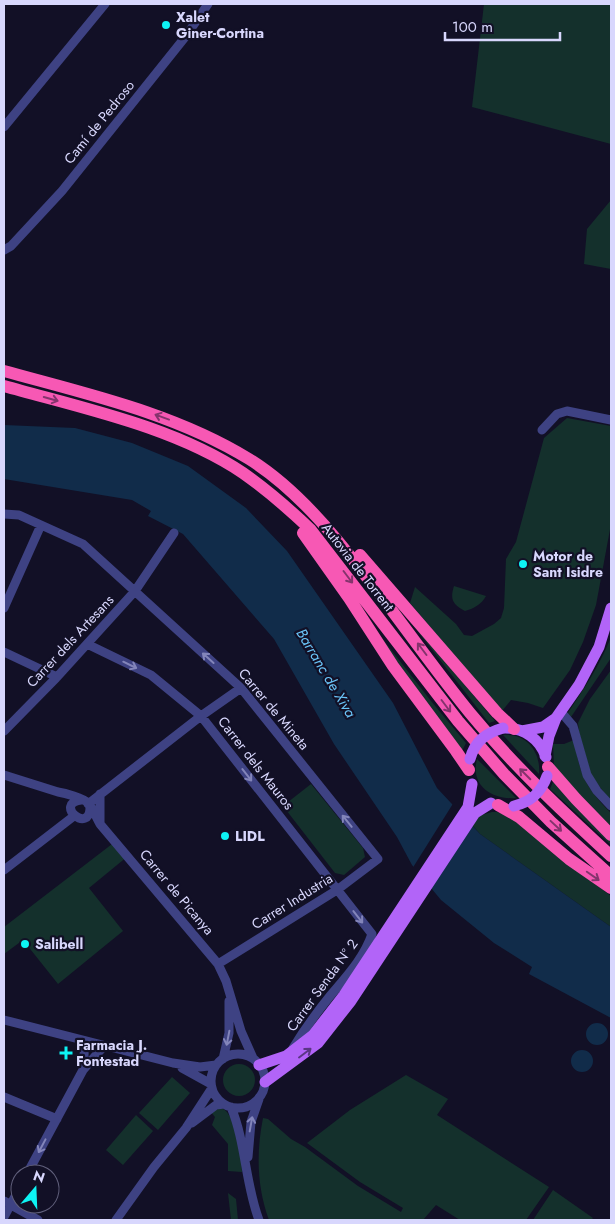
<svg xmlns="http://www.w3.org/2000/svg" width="615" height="1224" font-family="Jost,sans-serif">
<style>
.green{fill:#14302c}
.water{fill:#112c4a}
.pier{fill:#121026}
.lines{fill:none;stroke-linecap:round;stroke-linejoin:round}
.minor{stroke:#3e4283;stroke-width:9}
.major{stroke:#b264f8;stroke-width:11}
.highway{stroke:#f758b4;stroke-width:12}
.major-bridge{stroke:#b264f8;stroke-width:11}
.oneway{stroke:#84346d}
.oneway2{stroke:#8385ba}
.oneway3{stroke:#5a3684}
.poi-dot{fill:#0df3f4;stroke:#121026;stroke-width:2}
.labels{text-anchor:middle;stroke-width:4.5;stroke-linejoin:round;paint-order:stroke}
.poi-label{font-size:14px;font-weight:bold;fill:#d8d7fd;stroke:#121026;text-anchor:start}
.street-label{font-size:14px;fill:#d8d7fd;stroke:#121026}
.water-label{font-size:15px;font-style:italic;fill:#6ac4f8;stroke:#121026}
</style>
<rect width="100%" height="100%" fill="#121026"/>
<!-- green -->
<path class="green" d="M484,4H611V144L472,107Z
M611,200V269L584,264L587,229Z
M567,418L611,426V524L596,605L583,642L570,670L543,708L528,703L511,700L502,711L410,603L415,587L456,624L464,635L472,636L494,624L501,618L504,608L506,559L516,542L544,438Z
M454,586L486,596C482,604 473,609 465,611C452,604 450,599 454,586Z
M395,602L495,721L489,723Z
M367,619L431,701L466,743L462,751L442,725Z
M611,637V658L571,717L567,714C584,689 600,665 611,637Z
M611,670V802L591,775L579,732L578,723L590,699Z
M503,735C527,733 541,752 539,774Z
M574,740C580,775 586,788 611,813V828L554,768L553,744H564Z
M477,759L516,798C491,800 470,785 477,759Z
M553,782L611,842V845L550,789Z
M311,784L363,848L365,857L344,875L335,873L283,806Z
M492,812H497L510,816L550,850L611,896V927L480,834L472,825L478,816Z
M116,841L128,856L89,888L123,931L58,984L23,940L4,954V927Z
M223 1080a16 16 0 1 1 32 0a16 16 0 1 1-32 0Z
M406,1075L448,1099L437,1115L549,1187L526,1220H460L436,1205L423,1220H269C257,1187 256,1153 263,1118L268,1119L291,1139L305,1147L358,1186L401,1212L403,1208L360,1182L307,1143L350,1110Z
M172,1077L190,1093L158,1130L139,1113Z
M222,1108C236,1115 242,1156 242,1172L228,1171V1144L212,1125L215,1117L210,1111Z
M136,1115L153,1131L123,1165L106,1150Z
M553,1190L593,1218L591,1220H533Z
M228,1193L236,1199L238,1220H231Z"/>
<!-- water -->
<path class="water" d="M4,425L75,428L132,443L188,466L246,508L287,551L393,703L437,788L480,834L611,927V1018L529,974L532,967L494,943L441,900L412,865L397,837L334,744L274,639L183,534L148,516L151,511L132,500L4,479Z
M586 1034a11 11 0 1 1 22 0a11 11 0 1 1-22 0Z
M571 1061a11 11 0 1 1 22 0a11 11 0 1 1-22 0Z"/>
<!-- pier -->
<path class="pier" d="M454,802L473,823L429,889L412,869Z"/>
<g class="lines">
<!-- minor -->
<path class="minor" d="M4,127L105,4
M4,250L11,246L62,191L186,36L208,4
M542,430L557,414L567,411L611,420
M4,514L19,515L83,544L241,688L378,859L337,890L218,964
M4,608L41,525
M87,644L151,675L201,716L372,934C364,958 346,977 330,996C317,1012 304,1030 293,1048
M4,652L57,677
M561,712L573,726L587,775L597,791L611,806
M4,731L57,677L135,591L174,533
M4,775L58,792C65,793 83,798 88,803C93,809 96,817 100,824L218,964L226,981L241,1031L253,1058
M81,800C53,804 90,835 90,807
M88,804L201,716L241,688
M100,824V794
M4,870L74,816
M4,1020L173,1063L200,1067L216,1065
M211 1081a27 27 0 1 1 54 0a27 27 0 1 1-54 0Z
M223,1059L229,1033V1001
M182,1068L211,1084
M83,1070L85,1041
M4,1097L57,1119
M231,1107C246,1143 245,1183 259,1220
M192,1123L216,1105L224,1104
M248,1157L251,1122L259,1099
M27,1174L83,1070L104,1046
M4,1201L38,1220
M4,1217L20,1187
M116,1220L154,1167L186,1128L212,1088"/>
<!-- major -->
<path class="major" d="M505,728C524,728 540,739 546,757
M522,731L543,727L556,718
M545,756L549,736L556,718L579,685L599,647L611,608
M259,1065L286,1056L313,1035L344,995L468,807L472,784
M265,1082L318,1043L351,1001L475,813L491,803"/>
<!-- highway -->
<path class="highway" d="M4,371C87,394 174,413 249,459C283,480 312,510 337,540C384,596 424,657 470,713C513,765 561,810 611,856
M4,386C82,408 175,427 243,473C267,490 289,509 310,529L458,721L504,774L551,822L611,876
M303,533L349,598L393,666L456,751L469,770
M360,555L497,713L514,729
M548,767L576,799L611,835
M498,805L519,817L569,859L611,888"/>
<!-- major-bridge -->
<path class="major-bridge" d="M470,759C475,741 486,733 503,728
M514,806C531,802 541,793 547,776"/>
</g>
<!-- one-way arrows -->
<defs><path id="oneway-shaft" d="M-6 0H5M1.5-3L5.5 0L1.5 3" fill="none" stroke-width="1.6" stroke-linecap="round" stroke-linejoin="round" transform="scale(1.25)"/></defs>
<g class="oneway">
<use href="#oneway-shaft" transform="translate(51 399) rotate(16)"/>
<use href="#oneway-shaft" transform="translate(162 417) rotate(-160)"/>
<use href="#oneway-shaft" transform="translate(348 577) rotate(53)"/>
<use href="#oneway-shaft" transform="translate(422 649) rotate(-127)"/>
<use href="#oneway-shaft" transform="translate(446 706) rotate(53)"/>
<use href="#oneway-shaft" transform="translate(525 774) rotate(-135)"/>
<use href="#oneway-shaft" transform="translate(556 826) rotate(43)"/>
<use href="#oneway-shaft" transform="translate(593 876) rotate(35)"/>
</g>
<g class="oneway2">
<use href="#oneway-shaft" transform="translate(208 658) rotate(-138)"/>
<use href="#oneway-shaft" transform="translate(130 665) rotate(26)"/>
<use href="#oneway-shaft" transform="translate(247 775) rotate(52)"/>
<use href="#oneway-shaft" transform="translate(347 821) rotate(-129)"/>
<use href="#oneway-shaft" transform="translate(358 917) rotate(52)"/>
<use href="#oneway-shaft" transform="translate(228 1038) rotate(101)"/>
<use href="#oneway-shaft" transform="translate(251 1124) rotate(-80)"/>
<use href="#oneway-shaft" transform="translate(42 1146) rotate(118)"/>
</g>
<use class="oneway3" href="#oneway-shaft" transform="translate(305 1053) rotate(-37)"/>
<!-- markers -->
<g class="poi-dot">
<circle cx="166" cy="25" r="5"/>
<circle cx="523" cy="564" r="5"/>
<circle cx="225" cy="836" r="5"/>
<circle cx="25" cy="944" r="5"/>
<path d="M63.5 1045.5h5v5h5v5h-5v5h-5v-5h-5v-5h5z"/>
</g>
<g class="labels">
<!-- poi labels -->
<g class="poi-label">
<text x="176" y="22">Xalet<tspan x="176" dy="16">Giner-Cortina</tspan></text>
<text x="533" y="561">Motor de<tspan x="533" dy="16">Sant Isidre</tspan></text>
<text x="235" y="841">LIDL</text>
<text x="35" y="949">Salibell</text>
<text x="76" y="1050">Farmacia J.<tspan x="76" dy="16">Fontestad</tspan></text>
</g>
<!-- street labels -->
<g class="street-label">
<text transform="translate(99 122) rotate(-51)" y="5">Camí de Pedroso</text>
<text transform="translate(358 567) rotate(52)" y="5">Autovia de Torrent</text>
<text transform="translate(70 641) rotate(-47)" y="5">Carrer dels Artesans</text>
<text transform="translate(274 709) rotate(50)" y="5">Carrer de Mineta</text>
<text transform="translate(256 763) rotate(52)" y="5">Carrer dels Mauros</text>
<text transform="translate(177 892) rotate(50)" y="5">Carrer de Picanya</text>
<text transform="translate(292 901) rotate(-32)" y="5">Carrer Industria</text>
<text transform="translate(322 985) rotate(-54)" y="5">Carrer Senda Nº 2</text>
</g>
<!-- water labels -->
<g class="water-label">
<text transform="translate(326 673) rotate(59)" y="5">Barranc de Xiva</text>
</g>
</g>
<!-- border -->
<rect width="615" height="1224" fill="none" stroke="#d8d7fd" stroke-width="10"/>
<!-- north arrow -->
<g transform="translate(35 1189) rotate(19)"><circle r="24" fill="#121026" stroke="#61607c"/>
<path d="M0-4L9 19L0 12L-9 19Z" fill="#0df3f4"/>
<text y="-8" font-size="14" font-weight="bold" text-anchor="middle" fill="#d8d7fd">N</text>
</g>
<!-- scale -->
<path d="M445 32v8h115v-8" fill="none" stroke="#d8d7fd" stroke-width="2.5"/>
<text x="452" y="32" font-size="15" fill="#d8d7fd" stroke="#121026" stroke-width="4" paint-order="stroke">100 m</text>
</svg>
